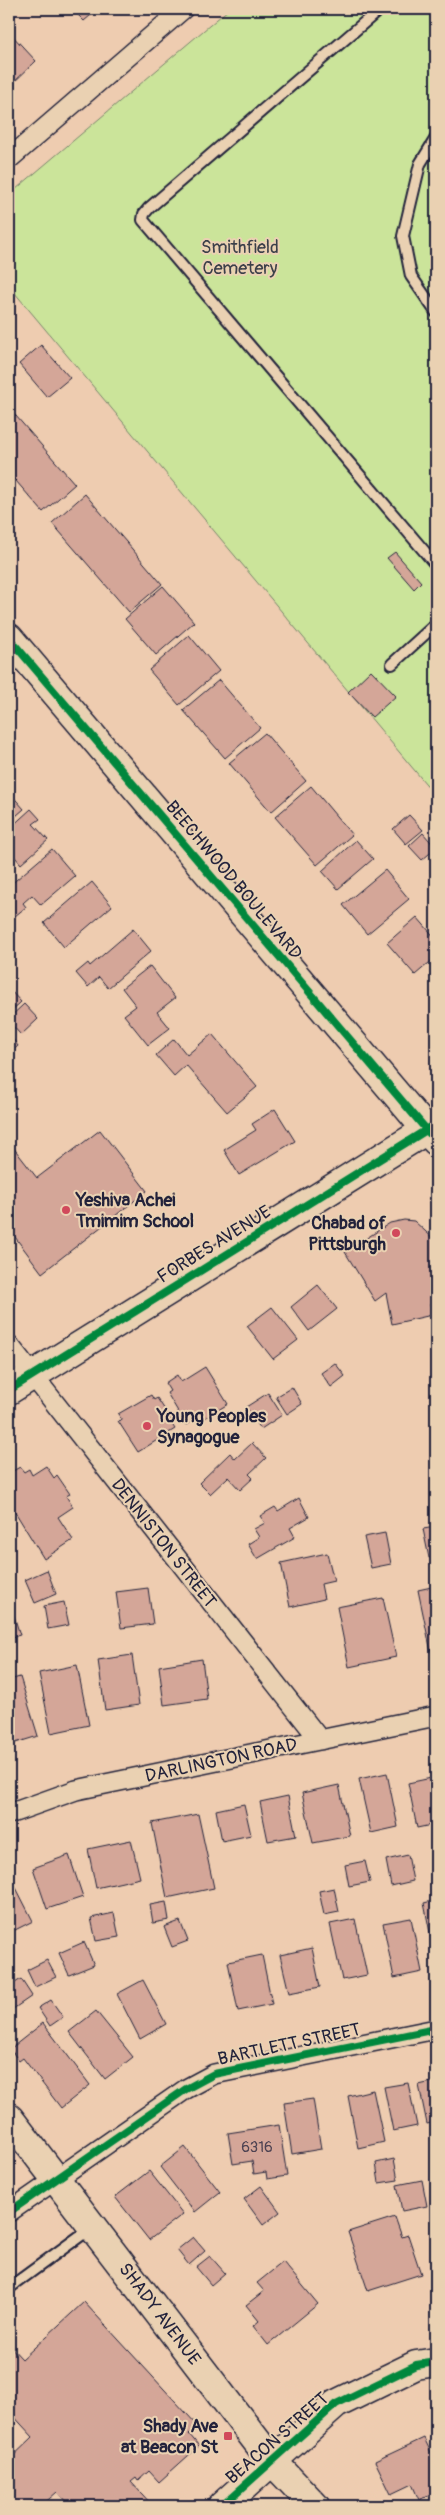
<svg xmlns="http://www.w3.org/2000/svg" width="445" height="2515" font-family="Pangolin,sans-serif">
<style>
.green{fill:#cbe49a;stroke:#76836a}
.building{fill:#d4a698;stroke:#22223b}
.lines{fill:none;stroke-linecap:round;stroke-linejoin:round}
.service-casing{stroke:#22223b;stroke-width:14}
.minor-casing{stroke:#22223b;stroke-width:22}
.secondary-casing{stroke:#22223b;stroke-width:31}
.primary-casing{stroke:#22223b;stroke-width:31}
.service{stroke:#ead1b2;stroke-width:10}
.minor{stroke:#ead1b2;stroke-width:19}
.secondary{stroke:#ead1b2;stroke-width:28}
.primary{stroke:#ead1b2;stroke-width:28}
.cycleway-casing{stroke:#ead1b2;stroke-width:11}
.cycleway{stroke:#00873e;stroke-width:8}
.poi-dot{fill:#d1495b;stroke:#ead1b2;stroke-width:2}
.labels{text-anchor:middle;stroke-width:4;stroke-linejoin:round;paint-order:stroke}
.number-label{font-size:15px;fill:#4e4352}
.park-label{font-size:18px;fill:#3b3f49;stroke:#ead1b2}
.street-label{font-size:18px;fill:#22223b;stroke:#ead1b2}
.poi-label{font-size:18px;font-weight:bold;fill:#22223b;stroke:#ead1b2;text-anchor:start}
</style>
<rect width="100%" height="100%" fill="#eeccb0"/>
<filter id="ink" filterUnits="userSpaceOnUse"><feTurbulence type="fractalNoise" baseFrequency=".02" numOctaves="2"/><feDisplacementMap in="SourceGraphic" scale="10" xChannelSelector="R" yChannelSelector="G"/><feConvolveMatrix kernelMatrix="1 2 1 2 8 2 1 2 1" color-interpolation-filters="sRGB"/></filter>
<g filter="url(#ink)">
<!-- green -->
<path class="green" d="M229,9H436V796L9,286V195Z"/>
<!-- building -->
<path class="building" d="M72,9H98L84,21Z
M9,32L36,61L10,86L9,85Z
M41,345L70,378L47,397L19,364Z
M9,408L75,484L43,512L9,473Z
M85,494L162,584L129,612L52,523Z
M395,552L421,582L414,589L387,558Z
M163,586L194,622L156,655L125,619Z
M189,635L219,671L179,705L149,670Z
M371,670L396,696L372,717L348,692Z
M219,680L260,728L225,758L183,710Z
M265,733L306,781L271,812L229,763Z
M311,786L352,835L317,865L275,817Z
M9,792L24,809L9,822Z
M31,809L40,819L33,824L48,840L21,864L9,850V829Z
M409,815L423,830L406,844L393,829Z
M423,833L436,848L422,860L409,846Z
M356,840L373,859L338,889L322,871Z
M52,849L75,876L41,905L32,895L23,903L26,907L9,921V886Z
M385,870L409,899L367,934L343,905Z
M92,882L112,906L64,947L44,923Z
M417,917L436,939V957L415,975L387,943Z
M133,929L151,951L108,988L99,977L88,987L76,973L88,963L90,966Z
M150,966L175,998L157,1012L170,1028L148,1045L124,1015L136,1006L122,988Z
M9,989L21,1002L9,1013Z
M24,1004L38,1019L21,1035L9,1022V1018Z
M9,1034L18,1046L9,1054Z
M212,1034L257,1087L227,1112L186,1065L174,1076L156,1055L174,1039L187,1055Z
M275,1109L295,1141L239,1175L224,1150L256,1130L252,1124Z
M100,1130L147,1191L42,1273L9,1229V1142L37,1178Z
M404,1220L414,1221L436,1241V1302L430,1304L432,1315L392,1324L386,1293L375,1301L345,1252L390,1223Z
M318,1285L337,1309L309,1331L291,1307Z
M272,1307L298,1340L273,1359L247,1326Z
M335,1363L345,1376L331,1387L321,1373Z
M205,1367L228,1404L205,1418L203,1414L186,1425L167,1393L170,1391L165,1383L177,1375L181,1382Z
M292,1387L302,1404L287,1414L276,1397Z
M268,1393L282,1415L261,1429L246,1407Z
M151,1395L154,1400L157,1398L173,1422L171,1423L175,1429L138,1452L118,1421L122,1420L118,1414Z
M252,1443L266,1458L249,1474L253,1478L240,1490L228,1477L210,1494L199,1483L230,1453L235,1459Z
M46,1466L54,1478L57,1475L70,1494L66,1496L73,1507L58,1517L73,1540L44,1559L9,1502V1473L20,1467L24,1472L29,1469L32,1475Z
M299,1498L309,1517L290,1528L295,1537L257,1559L248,1544L259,1537L254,1529L265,1523L260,1516L275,1507L278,1511Z
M436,1527V1556L429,1558L423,1529Z
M385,1533L391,1564L371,1568L364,1537Z
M327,1553L334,1581L321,1584L324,1599L290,1607L281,1563Z
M47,1570L56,1594L35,1603L25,1580Z
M436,1586V1650L431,1652L418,1590Z
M148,1588L153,1624L121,1628L116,1592Z
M383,1598L396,1657L349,1667L337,1607Z
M64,1602L69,1625L48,1629L44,1606Z
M14,1616L20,1635L9,1638V1617Z
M132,1655L139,1705L105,1710L98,1660Z
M202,1659L207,1699L164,1705L159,1666Z
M77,1665L89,1725L51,1733L39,1673Z
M20,1677L38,1736L9,1745V1680Z
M387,1773L398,1827L371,1833L359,1779Z
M436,1777V1824L417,1828L408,1783Z
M339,1785L350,1836L313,1843L302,1793Z
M288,1796L296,1836L268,1841L260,1802Z
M244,1804L251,1835L222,1841L216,1810Z
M198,1814L214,1888L167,1898L152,1823Z
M131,1840L140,1878L96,1888L88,1849Z
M69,1855L83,1897L47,1909L33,1868Z
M408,1855L413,1881L391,1886L386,1860Z
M365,1861L370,1882L349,1886L345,1865Z
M9,1874L33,1921L9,1933Z
M334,1888L339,1912L324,1915L319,1891Z
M436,1900V1963L424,1903Z
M166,1902L169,1920L153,1923L150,1905Z
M114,1913L119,1937L96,1941L91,1918Z
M411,1918L422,1972L394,1978L383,1923Z
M355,1919L367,1975L342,1980L330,1924Z
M180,1921L188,1941L172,1947L164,1927Z
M84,1942L94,1965L69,1975L59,1953Z
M312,1948L320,1987L289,1993L280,1955Z
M262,1955L272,2004L238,2011L228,1962Z
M47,1960L56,1977L35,1987L27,1970Z
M21,1979L32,1996L13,2009L9,2003V1987Z
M143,1980L166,2024L140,2039L117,1994Z
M51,2000L63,2017L50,2026L38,2008Z
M96,2011L133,2057L105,2079L69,2032Z
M43,2023L90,2085L61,2108L23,2058L19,2061L10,2049Z
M436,2081V2122L427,2124L419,2085Z
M408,2083L417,2126L393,2131L384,2087Z
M373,2090L384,2142L358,2148L348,2096Z
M313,2099L321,2149L292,2154L284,2103Z
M279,2125L287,2176L267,2179L266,2172L254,2174L252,2161L233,2164L228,2133Z
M185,2147L220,2192L195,2212L160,2167Z
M394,2159L398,2180L379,2183L376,2163Z
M149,2171L183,2214L149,2240L115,2197Z
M422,2180L427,2206L402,2211L397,2185Z
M261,2186L280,2212L263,2225L244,2199Z
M395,2217L402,2237L408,2235L421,2274L368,2291L348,2232Z
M193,2237L205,2251L189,2265L177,2250Z
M210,2256L225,2273L211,2285L196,2267Z
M283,2262L318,2304L268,2345L253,2326L259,2321L246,2305L264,2291L257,2283Z
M84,2302L198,2426L189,2434L199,2446L159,2482L149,2471L138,2481L136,2478L131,2482L153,2506H70L57,2492L41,2506H9V2460L33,2437L9,2411V2345L22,2359Z
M424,2438L436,2463V2492L419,2500L412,2484L391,2494L375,2461Z"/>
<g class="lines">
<defs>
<path id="service" d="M380,9L149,208L144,214L143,220L436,565
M436,138L420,164L403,236L411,276L436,312
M392,664L436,624
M9,2288L91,2228"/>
<path id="minor" d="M9,159L183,9
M9,1345L320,1740
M9,1814L76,1790L436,1716
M9,2212L186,2089L214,2074L436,2029"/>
<path id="secondary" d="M9,638L436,1141
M222,2506L336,2404L416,2365L436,2362"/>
<path id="primary" d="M9,1390L436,1124
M9,2118L272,2461L315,2506"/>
</defs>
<!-- service casing -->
<use href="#service" class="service-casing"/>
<!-- minor casing -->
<use href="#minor" class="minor-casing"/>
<!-- secondary casing -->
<use href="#secondary" class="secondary-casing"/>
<!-- primary casing -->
<use href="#primary" class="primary-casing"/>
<!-- service -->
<use href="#service" class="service"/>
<!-- minor -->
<use href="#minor" class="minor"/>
<!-- secondary -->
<use href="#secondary" class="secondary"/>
<!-- primary -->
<use href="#primary" class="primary"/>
<defs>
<path id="cycleway" d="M9,638L436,1141
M9,1390L436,1124
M9,2212L186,2089L214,2074L436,2029
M222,2506L336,2404L416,2365L436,2362"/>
</defs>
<!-- cycleway casing -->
<use href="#cycleway" class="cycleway-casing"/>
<!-- cycleway -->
<use href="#cycleway" class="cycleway"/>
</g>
</g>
<!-- markers -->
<g class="poi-dot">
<circle cx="66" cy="1210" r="5"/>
<circle cx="396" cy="1233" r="5"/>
<circle cx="147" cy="1426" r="5"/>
<rect x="223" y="2431" width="10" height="10" rx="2.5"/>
</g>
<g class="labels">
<!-- number labels -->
<g class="number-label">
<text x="257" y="2152">6316</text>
</g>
<!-- park labels -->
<g class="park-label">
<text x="240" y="253">Smithfield<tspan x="240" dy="21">Cemetery</tspan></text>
</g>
<!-- street labels -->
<g class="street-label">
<text transform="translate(234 880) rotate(50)" y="6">BEECHWOOD BOULEVARD</text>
<text transform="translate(214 1244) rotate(-32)" y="6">FORBES AVENUE</text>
<text transform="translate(164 1543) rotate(52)" y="6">DENNISTON STREET</text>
<text transform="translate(221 1760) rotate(-12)" y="6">DARLINGTON ROAD</text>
<text transform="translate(289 2044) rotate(-12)" y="6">BARTLETT STREET</text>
<text transform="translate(160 2314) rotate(53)" y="6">SHADY AVENUE</text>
<text transform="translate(277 2438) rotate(-41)" y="6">BEACON STREET</text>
</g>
<!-- poi labels -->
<g class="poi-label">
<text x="76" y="1206">Yeshiva Achei<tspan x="76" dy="21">Tmimim School</tspan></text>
<text x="386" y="1229" text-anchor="end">Chabad of<tspan x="386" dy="21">Pittsburgh</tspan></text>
<text x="157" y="1422">Young Peoples<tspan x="157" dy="21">Synagogue</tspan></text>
<text x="218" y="2432" text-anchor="end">Shady Ave<tspan x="218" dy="21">at Beacon St</tspan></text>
</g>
</g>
<!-- margin -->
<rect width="445" height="2515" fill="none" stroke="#ead1b2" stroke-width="30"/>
<rect x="15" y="15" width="415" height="2485" fill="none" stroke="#22223b" stroke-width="2" filter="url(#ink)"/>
</svg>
